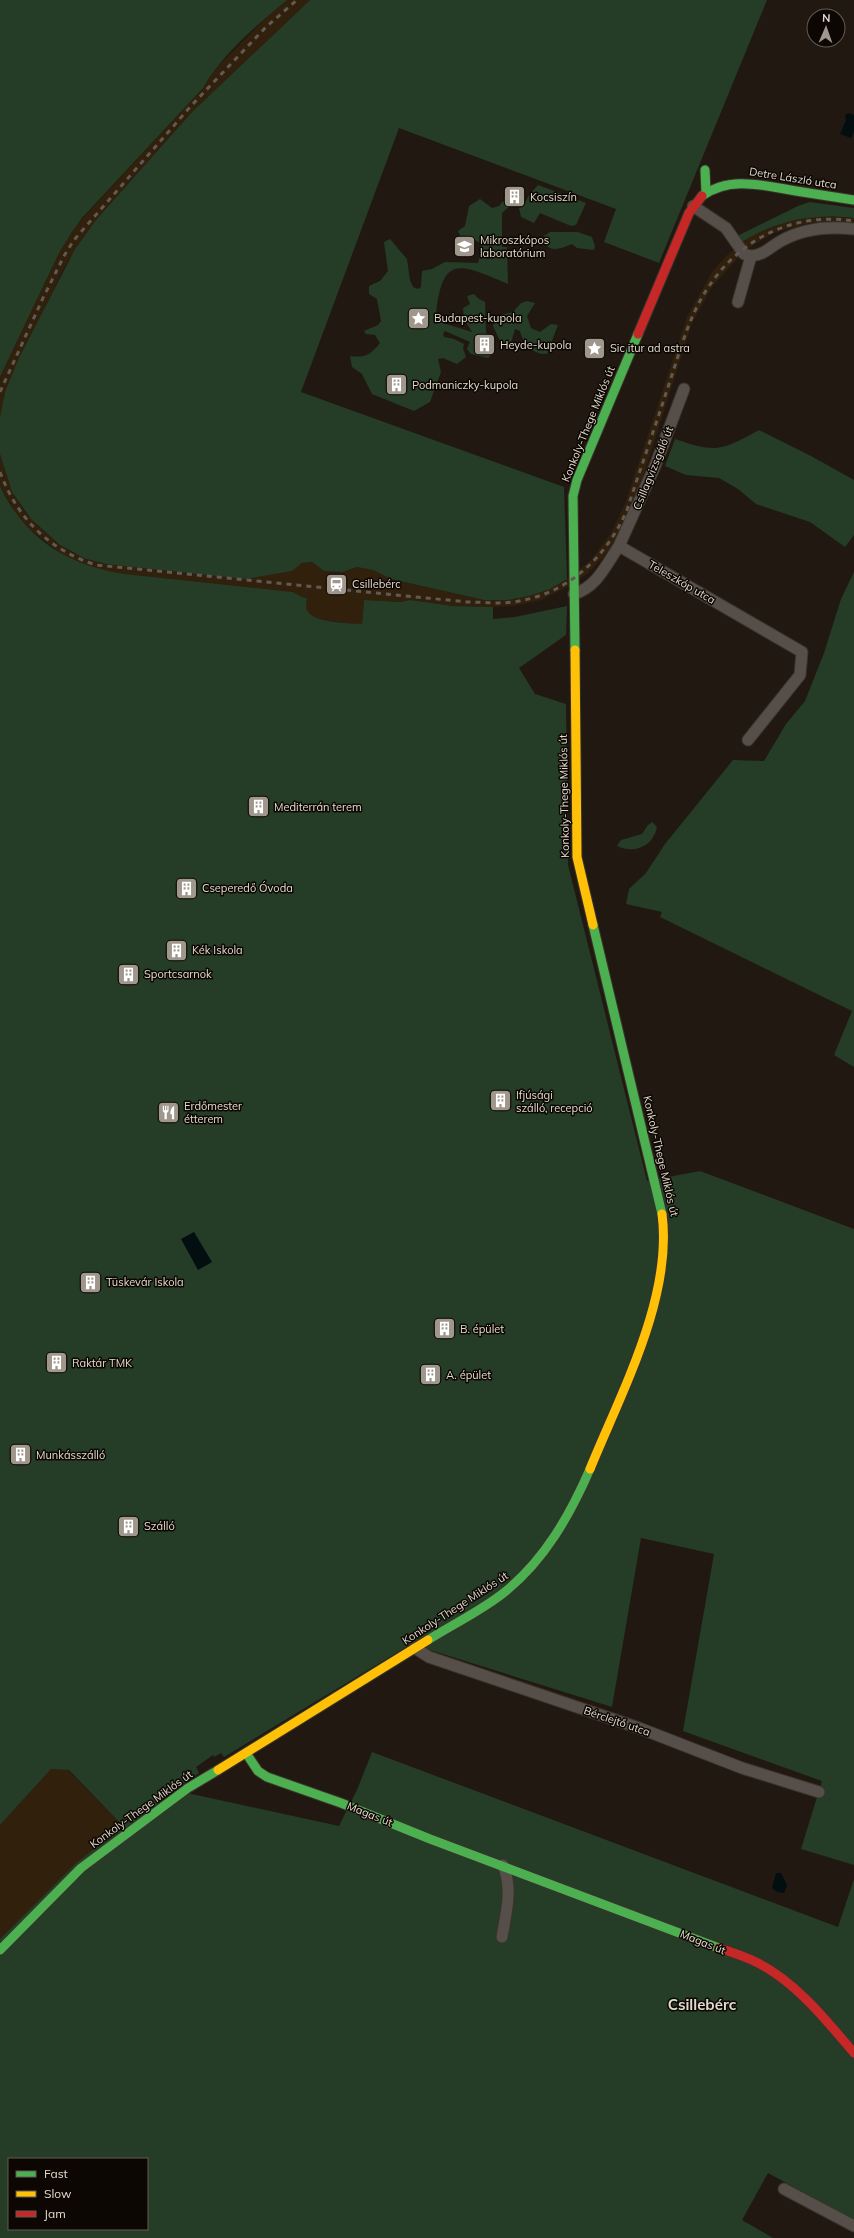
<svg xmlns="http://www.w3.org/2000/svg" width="854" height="2238" font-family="Mulish,sans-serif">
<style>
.built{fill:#31200c}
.green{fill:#253c27;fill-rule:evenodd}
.water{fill:#030e11}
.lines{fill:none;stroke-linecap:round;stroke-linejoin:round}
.street-casing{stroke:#3a342d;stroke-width:13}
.fast-casing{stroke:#3a342d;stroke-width:11}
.slow-casing{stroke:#3a342d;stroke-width:11}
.jam-casing{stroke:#3a342d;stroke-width:11}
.street{stroke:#564f49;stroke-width:11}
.fast{stroke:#4caf50;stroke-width:9}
.slow{stroke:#ffc107;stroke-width:9}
.jam{stroke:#c62828;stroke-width:9}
.rail{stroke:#615a54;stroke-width:3;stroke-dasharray:5 5;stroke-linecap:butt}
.labels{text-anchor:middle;stroke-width:3;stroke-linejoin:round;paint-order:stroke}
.street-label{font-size:11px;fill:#e3dacf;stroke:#0c0702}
.poi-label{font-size:11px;fill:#e3dacf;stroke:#0c0702;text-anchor:start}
.district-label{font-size:15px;font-weight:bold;fill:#e3dacf;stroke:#0c0702}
</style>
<rect width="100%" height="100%" fill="#211911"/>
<!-- built -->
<path class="built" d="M287,0H310L193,111L83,237L64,268L5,392L0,417V377L59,253L72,232L82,219L203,88L217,67L271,13Z
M817,216L854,218V224L828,222L809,223L773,233L744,251L712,287L692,323L637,496L624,526L605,555L587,574L567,587L541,600L514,606L493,607L453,606L410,600L401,602L364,600L362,625L329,621L316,618L308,613L306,608V598L302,597L293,592L125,574L100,570L82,564L60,553L29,529L16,514L0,486V454L12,492L25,512L38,526L60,545L73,553L106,564L291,571L302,563L312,562L324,571L342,572L357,567L373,570L391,579L484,600H508L529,596L558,584L573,575L592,559L611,533L625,504L687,317L712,272L726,256L753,235L788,221Z
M51,1769L68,1770L123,1826L76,1863L0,1939V1825Z"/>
<!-- green -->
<path class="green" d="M0,0H287C257,25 222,54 203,88L82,218L72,232L59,253L0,377Z
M310,0H767L659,263L604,242L616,209L399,128L301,392L564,487L567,579L550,589L529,596L508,600H484L391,579L373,570L357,567L342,572L324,571L312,562L302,563L292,571L246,579L106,564L84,558L60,545L31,519L12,492L0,454V417L5,392L18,360L75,249L96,220L193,111Z
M538,185L586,203L576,225L571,226L540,213L534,223L521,217L519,208L523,207L529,195Z
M480,199L492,208L499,206L503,201L510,206L502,213V247H507L508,284C462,265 442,252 436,315L443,323L472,332L464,319L463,308L470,304L467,296L474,294L479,299L485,302L486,333L495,339V351L488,358L471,354L467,349L470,342L445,331L443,334L444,337L454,339L464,344L463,348L466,357L457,364L443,358L438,359L441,372L430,402L414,411L372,394L362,374L352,367L350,356C366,358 370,355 380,343L375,335L366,334L364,331L378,325L381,321L377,299L369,294V286L380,281L388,271L384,242L390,239L407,259L410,280L413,287L418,289L421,287L422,271L432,269L445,262L478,263L480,255V243L471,238L462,240L458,231L465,226L469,206Z
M810,202L854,208V218C813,213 778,220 742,242L739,235L798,206Z
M550,232H578L592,237L595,246L594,250L577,248L572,244C560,249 545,255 544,236Z
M527,301L535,303L527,316L531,328L540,332L551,324L558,325L547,354C533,355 523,343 520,331L515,329L509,350L501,343L493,326L496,316L513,312L521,303Z
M759,430L811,456L854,480V535L845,547L810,522L756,504L738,489L719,478L686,475L665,466L675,439C716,453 721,451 759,430Z
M0,486C25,539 69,566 125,574L293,592L302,597L307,598C306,603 305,609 309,613C318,623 349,623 362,624L364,600L401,602L410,600L453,606L493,607V619L515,617L567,606L566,635L519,668L535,694L566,704L568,865L647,1181L700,1171L854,1229V1865L801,1849L822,1781L683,1731L714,1554L641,1538L612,1707L411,1644L224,1757L221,1753L214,1757L213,1755L196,1767L199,1773L173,1790L339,1826L357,1790L372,1752L838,1927L854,1879V2220L768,2173L742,2220L773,2238H0V1939L76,1863L123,1826L69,1770L51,1769L0,1825ZM9,2159H147V2229H9Z
M854,572V1067L834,1055L852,1011L660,917L662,912L626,904L629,889L646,873L665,844L733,760L764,761L786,724L805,701L824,653L841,599Z
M652,822L657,827C653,847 634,854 617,846L621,840L642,834L648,825Z"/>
<!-- water -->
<path class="water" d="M849,113L854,115V132L851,138L840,134L846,120L845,115Z
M194,1232L212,1262L198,1270L181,1239Z
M776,1873H781L787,1885L784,1893L777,1892L772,1888Z"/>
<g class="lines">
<defs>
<path id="street" d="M693,206L726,228L744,254L751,256C764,255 770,247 781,241C804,228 828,226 854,229
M738,302L751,256
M619,546L655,466L684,389
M574,594C597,587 606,565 619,546L802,652L800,675L748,740
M415,1648L429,1657L639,1728L742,1768L819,1792
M502,1937C506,1913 513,1889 503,1865
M784,2189L854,2226"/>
<path id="fast" d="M705,170L706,192
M702,196C730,175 765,186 796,191C816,194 835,197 854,200
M575,650L573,496L577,480L638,334
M593,925L662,1214
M428,1640C453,1624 483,1610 506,1591C545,1559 570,1515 590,1469
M246,1753L258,1771L267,1777L341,1803L430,1839L719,1948
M0,1950L81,1868L188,1788L218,1770"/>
<path id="slow" d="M575,650L577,857L593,925
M590,1469C621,1393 673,1297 662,1214
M218,1770L428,1640"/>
<path id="jam" d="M638,334L689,213L702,196
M719,1948C731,1952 744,1956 756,1962C796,1982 826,2020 854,2053"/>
</defs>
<!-- street casing -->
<use href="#street" class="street-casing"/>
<!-- fast casing -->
<use href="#fast" class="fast-casing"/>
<!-- slow casing -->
<use href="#slow" class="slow-casing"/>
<!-- jam casing -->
<use href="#jam" class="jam-casing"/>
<!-- street -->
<use href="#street" class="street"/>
<!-- fast -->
<use href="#fast" class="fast"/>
<!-- slow -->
<use href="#slow" class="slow"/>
<!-- jam -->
<use href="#jam" class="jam"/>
<!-- rail -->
<path class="rail" d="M0,392L43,298L64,256L74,240L191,106L266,27L297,0
M0,472C17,518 49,550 96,565L467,602C482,602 498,604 513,602C567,595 606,558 627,510C640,470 654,430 667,390C676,364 683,337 694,313C723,249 783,210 854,221"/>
</g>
<!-- icons -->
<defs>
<symbol id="building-square" viewBox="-11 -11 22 22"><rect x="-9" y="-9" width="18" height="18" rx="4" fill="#9f968c" stroke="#0c0702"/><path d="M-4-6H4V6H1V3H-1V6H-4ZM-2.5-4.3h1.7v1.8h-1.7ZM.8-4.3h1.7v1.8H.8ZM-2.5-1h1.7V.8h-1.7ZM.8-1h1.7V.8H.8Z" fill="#fff"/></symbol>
<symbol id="school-square" viewBox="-11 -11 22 22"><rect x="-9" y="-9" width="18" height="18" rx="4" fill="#9f968c" stroke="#0c0702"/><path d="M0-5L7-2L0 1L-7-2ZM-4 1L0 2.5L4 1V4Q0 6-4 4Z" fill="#fff"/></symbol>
<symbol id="sight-square" viewBox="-11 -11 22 22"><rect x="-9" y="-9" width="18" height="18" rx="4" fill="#9f968c" stroke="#0c0702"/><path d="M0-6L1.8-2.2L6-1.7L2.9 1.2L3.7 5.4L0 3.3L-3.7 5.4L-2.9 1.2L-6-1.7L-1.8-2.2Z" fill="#fff"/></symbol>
<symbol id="station-square" viewBox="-11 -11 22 22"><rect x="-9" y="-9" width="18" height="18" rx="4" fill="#9f968c" stroke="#0c0702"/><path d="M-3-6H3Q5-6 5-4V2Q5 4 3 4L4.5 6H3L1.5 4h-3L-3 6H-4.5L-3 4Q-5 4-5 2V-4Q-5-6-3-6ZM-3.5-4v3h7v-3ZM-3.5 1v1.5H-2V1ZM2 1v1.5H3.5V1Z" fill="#fff"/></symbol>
<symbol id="restaurant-square" viewBox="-11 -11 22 22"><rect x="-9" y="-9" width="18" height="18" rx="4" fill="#9f968c" stroke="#0c0702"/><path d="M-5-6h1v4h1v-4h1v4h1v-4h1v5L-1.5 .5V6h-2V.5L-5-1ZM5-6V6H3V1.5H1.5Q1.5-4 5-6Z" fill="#fff"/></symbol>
</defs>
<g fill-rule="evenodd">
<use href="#building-square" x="502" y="184" width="25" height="25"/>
<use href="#school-square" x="452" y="234" width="25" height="25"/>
<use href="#sight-square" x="406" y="306" width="25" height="25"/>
<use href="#building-square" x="472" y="332" width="25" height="25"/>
<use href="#sight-square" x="582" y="336" width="25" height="25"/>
<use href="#building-square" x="384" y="372" width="25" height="25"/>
<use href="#station-square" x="324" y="572" width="25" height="25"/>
<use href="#building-square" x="246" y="794" width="25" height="25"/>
<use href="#building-square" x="174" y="876" width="25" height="25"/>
<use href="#building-square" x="164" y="938" width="25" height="25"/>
<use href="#building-square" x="116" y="962" width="25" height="25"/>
<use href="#building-square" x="488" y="1088" width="25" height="25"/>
<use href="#restaurant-square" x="156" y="1100" width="25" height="25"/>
<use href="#building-square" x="78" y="1270" width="25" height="25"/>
<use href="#building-square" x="432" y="1316" width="25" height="25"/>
<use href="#building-square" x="44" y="1350" width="25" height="25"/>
<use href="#building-square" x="418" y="1362" width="25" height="25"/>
<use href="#building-square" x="8" y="1442" width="25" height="25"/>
<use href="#building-square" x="116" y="1514" width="25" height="25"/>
</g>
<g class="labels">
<!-- street labels -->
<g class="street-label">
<text transform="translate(793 178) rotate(9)" y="4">Detre László utca</text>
<text transform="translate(588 424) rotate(-68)" y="4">Konkoly-Thege Miklós út</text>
<text transform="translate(653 468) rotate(-68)" y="4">Csillagvizsgáló út</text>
<text transform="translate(682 582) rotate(30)" y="4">Teleszkóp utca</text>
<text transform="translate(564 796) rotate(-91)" y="4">Konkoly-Thege Miklós út</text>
<text transform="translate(661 1156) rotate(77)" y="4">Konkoly-Thege Miklós út</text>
<text transform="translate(455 1608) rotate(-33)" y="4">Konkoly-Thege Miklós út</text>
<text transform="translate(617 1721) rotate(19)" y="4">Bérclejtő utca</text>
<text transform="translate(141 1809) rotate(-36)" y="4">Konkoly-Thege Miklós út</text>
<text transform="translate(370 1814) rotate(22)" y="4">Magas út</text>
<text transform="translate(703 1942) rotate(22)" y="4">Magas út</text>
</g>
<!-- poi labels -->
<g class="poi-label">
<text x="530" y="201">Kocsiszín</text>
<text x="480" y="244">Mikroszkópos<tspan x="480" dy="13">laboratórium</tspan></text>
<text x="434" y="322">Budapest-kupola</text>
<text x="500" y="349">Heyde-kupola</text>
<text x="610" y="352">Sic itur ad astra</text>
<text x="412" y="389">Podmaniczky-kupola</text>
<text x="352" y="588">Csillebérc</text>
<text x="274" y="811">Mediterrán terem</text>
<text x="202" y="892">Cseperedő Óvoda</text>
<text x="192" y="954">Kék Iskola</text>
<text x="144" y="978">Sportcsarnok</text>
<text x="516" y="1099">Ifjúsági<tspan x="516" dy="13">szálló, recepció</tspan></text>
<text x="184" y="1110">Erdőmester<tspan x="184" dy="13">étterem</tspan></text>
<text x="106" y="1286">Tüskevár Iskola</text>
<text x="460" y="1333">B. épület</text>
<text x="72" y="1367">Raktár TMK</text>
<text x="446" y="1379">A. épület</text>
<text x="36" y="1459">Munkásszálló</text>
<text x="144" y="1530">Szálló</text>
</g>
<!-- district labels -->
<g class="district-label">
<text x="702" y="2010">Csillebérc</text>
</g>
</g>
<!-- legend -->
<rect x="8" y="2158" width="140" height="72" fill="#0c0702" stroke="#625b54"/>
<rect x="16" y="2171" width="20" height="6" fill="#4caf50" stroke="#625b54"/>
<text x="44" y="2178" font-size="12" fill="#e3dacf">Fast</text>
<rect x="16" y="2191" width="20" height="6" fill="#ffc107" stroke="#625b54"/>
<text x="44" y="2198" font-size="12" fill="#e3dacf">Slow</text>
<rect x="16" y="2211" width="20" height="6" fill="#c62828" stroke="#625b54"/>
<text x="44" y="2218" font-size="12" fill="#e3dacf">Jam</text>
<!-- north arrow -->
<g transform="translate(826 28) rotate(2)"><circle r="19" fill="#0c0702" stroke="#625b54"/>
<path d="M0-3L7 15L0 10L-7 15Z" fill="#9f968c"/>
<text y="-6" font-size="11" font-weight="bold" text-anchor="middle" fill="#e3dacf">N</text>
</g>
</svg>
